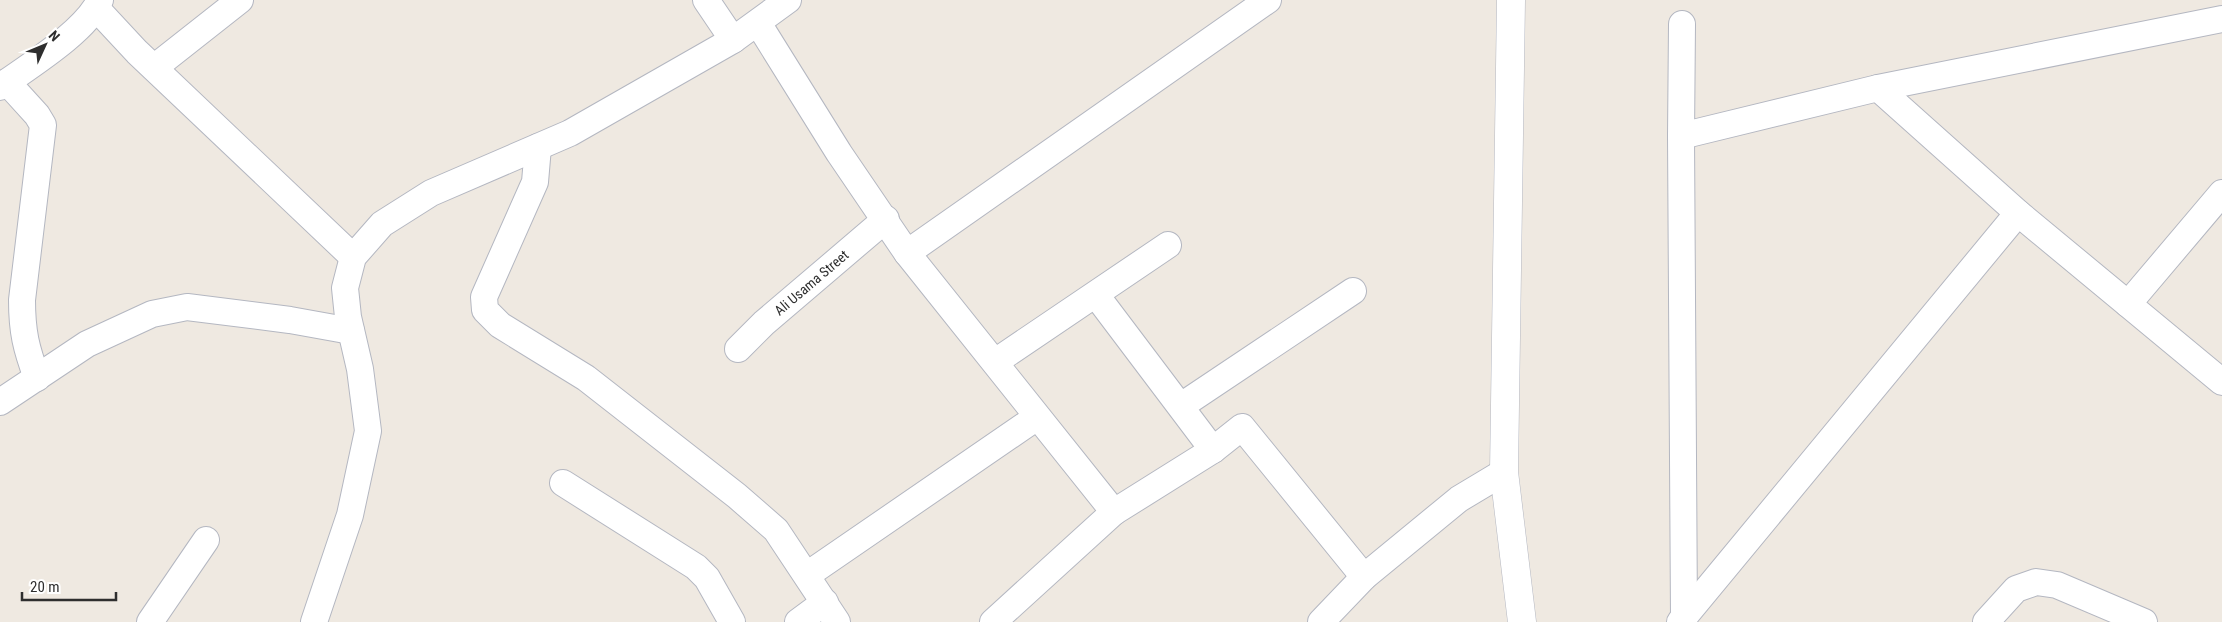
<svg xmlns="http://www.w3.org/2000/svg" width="2222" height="622" font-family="'Roboto Condensed',sans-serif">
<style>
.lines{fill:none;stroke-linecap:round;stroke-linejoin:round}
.street-casing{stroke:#b4b7c1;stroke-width:28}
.secondary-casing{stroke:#b4b7c1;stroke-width:29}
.street{stroke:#fff;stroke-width:26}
.secondary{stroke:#fff;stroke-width:28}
.labels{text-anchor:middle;stroke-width:5;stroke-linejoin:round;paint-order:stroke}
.street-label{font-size:14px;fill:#2e2e2e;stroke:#fff}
</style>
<rect width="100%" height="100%" fill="#efe9e1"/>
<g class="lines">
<defs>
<g id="street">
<path d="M706,0L733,40"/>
<path d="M96,8L137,52L353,257"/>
<path d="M758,23L839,153L907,253L1114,512"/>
<path d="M1682,24L1681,136L1684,618"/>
<path d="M155,67L240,0"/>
<path d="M7,82L37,115L43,125L22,300C22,332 26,348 37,378"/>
<path d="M0,87C29,66 85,32 100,0"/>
<path d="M1878,88L2018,213L2222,382"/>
<path d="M1681,136L1878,88L2222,19"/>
<path d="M538,147L535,182L484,297L485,310L500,325L586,378L737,496L776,530L837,622"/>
<path d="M907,253L1268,0"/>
<path d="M1096,295L1213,450"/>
<path d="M2128,304L2222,193"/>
<path id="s1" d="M738,349L764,323L886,219"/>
<path d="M995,362L1168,245"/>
<path d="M0,402L87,344L152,314L187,307L290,320L351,331"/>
<path d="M1181,406L1353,291"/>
<path d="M563,483L696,567L707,578L732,622"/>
<path d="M807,575L1037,417"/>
<path d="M150,622L206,540"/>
<path d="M314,622L350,515L368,431L360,369L348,317L345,288L353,257L382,224L431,193L570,133L733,40L788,0"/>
<path d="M798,622L825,602"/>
<path d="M993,622L1114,512L1213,450L1242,427L1364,577"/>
<path d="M1321,622L1364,577L1459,499L1504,472"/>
<path d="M1680,622L2018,213"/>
<path d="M1986,622L2016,589L2036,582L2057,585L2144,622"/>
</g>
<path id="secondary" d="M1511,0L1504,472L1522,622"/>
</defs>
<!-- street casing -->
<use href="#street" class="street-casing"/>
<!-- secondary casing -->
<use href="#secondary" class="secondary-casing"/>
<!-- street -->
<use href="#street" class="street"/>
<!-- secondary -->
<use href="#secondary" class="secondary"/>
</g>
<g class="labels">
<!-- street labels -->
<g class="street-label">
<text dy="5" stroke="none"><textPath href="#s1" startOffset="99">Ali Usama Street</textPath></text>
</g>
</g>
<!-- north arrow -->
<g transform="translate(45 45) rotate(46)" stroke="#ffffff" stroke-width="4" paint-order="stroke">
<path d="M0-4L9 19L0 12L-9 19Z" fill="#2e2e2e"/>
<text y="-8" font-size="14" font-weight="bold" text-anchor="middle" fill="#2e2e2e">N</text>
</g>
<!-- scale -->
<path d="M22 592v8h94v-8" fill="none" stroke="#2e2e2e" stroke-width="2.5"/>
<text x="30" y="592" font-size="15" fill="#2e2e2e" stroke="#ffffff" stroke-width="4" paint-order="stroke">20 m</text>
</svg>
